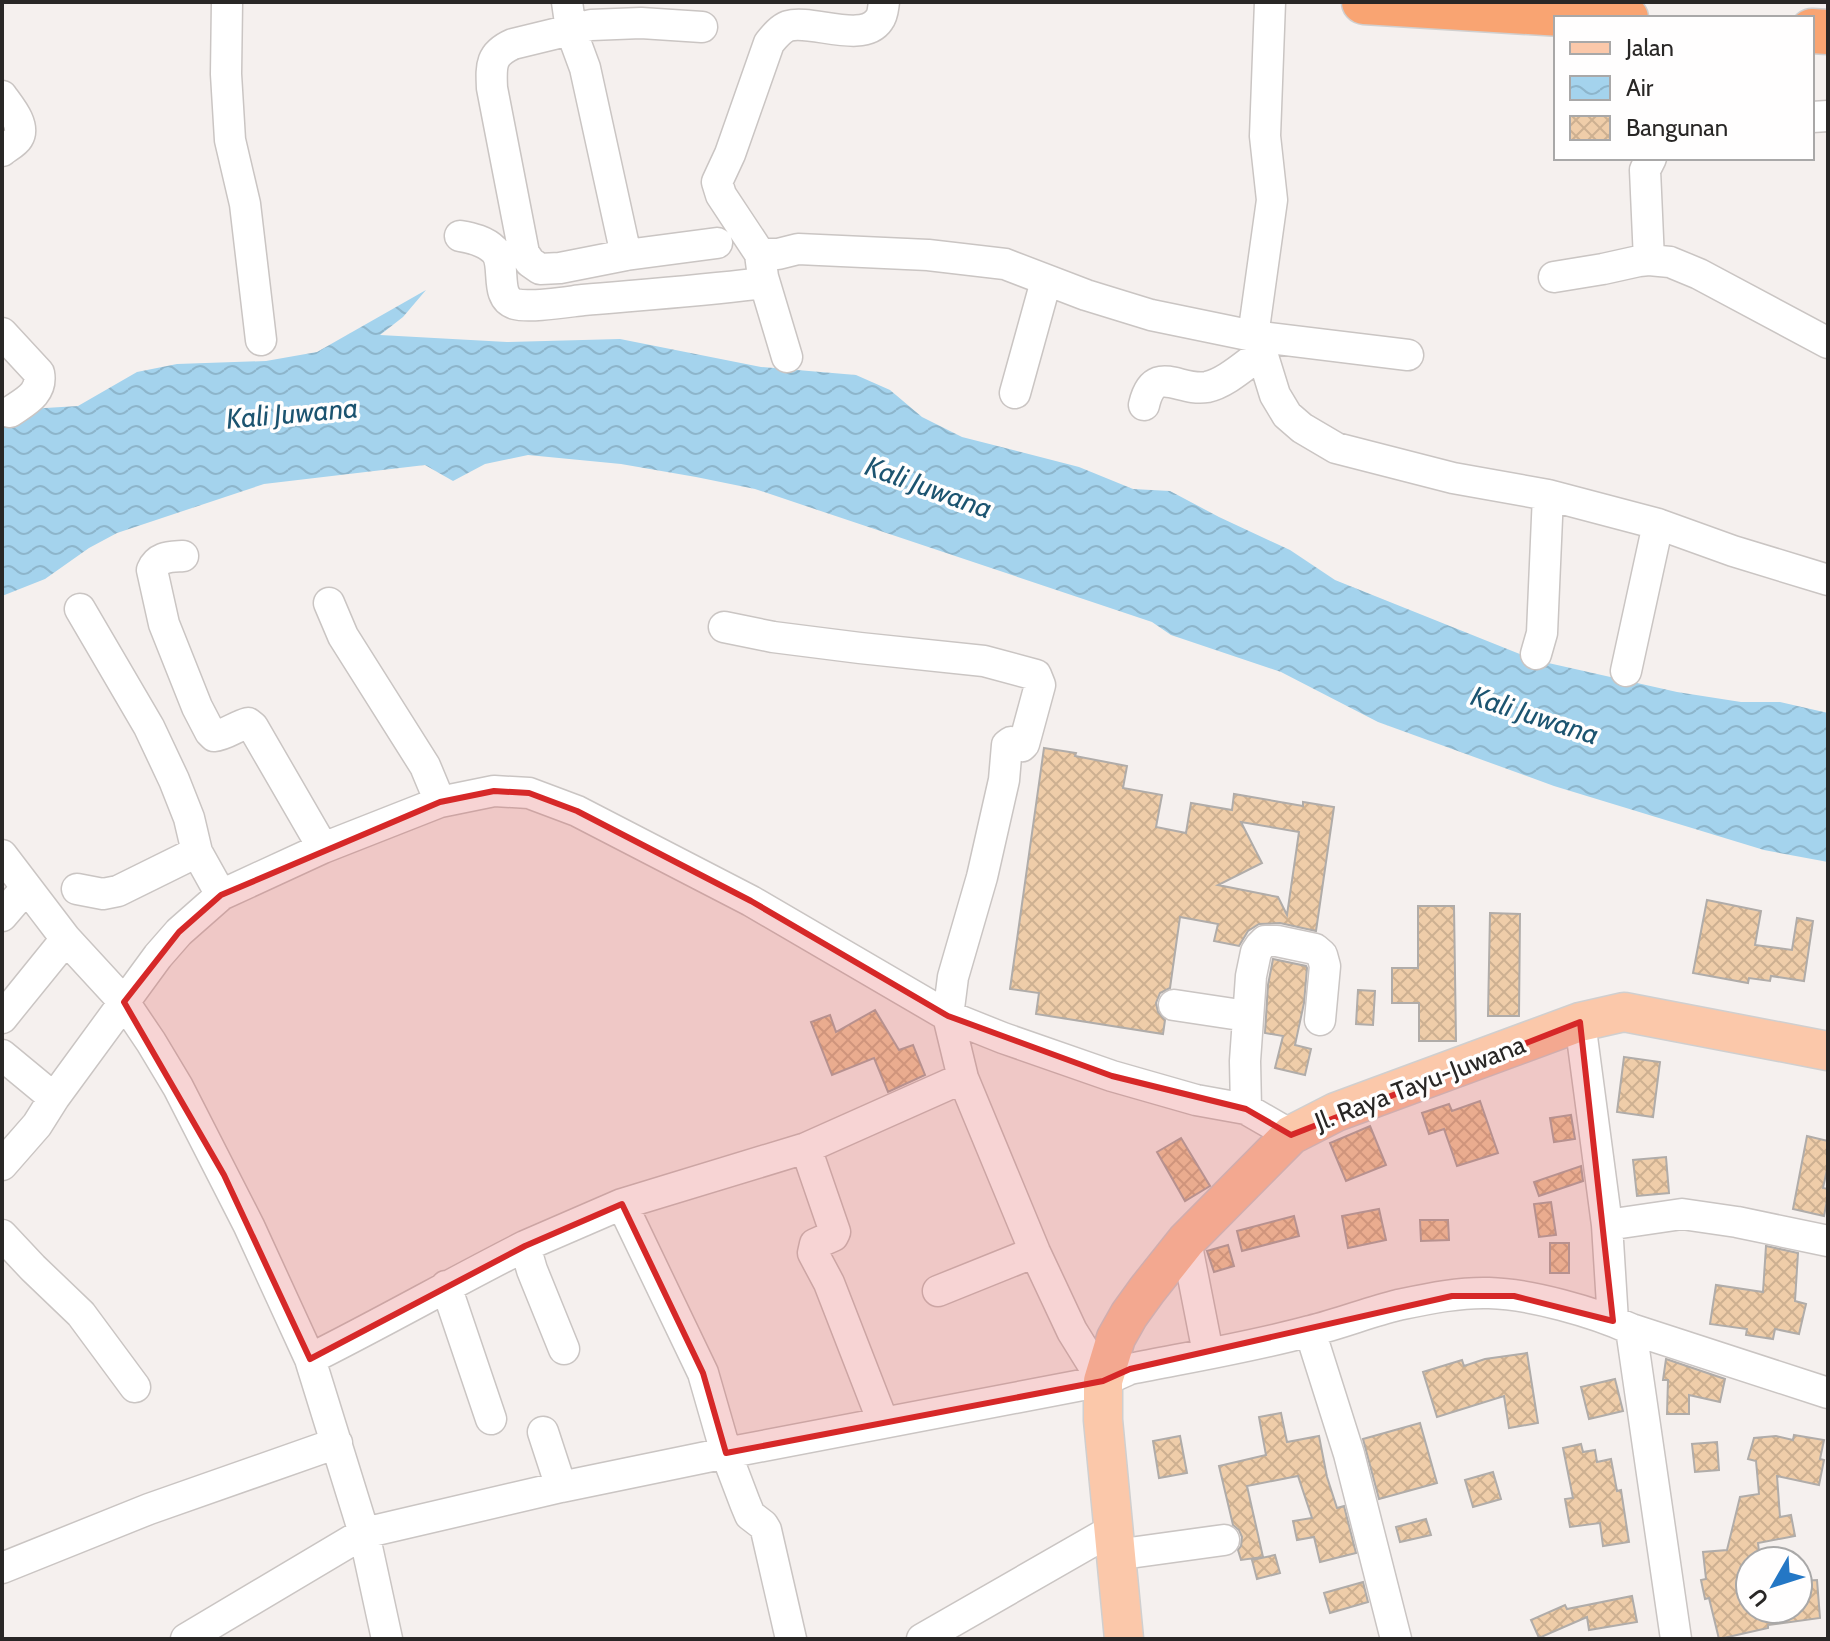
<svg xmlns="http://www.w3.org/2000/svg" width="1830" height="1641" font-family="Cabin,sans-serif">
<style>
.water{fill:url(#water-waves)}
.building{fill:url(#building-cross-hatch);stroke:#b0aca9;stroke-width:2;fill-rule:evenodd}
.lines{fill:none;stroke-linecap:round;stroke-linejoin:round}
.minor-casing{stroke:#cac5c3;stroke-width:33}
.major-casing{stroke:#d0cfcf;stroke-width:41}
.highway-casing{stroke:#d0cfcf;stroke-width:47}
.minor{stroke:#fff;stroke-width:30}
.major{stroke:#fbc8aa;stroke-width:38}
.highway{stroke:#f9a472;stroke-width:44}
.marked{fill:#d62828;fill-opacity:0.2;stroke:#d62828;stroke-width:6;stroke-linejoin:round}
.labels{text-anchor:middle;stroke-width:7;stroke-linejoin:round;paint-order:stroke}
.street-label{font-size:26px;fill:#292726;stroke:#fffefe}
.water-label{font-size:28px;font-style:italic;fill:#1c5470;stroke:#fffefe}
</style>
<defs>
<pattern id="water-waves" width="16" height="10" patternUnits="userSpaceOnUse" patternTransform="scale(2)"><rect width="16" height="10" fill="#a4d3ed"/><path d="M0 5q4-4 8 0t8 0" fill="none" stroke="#8db5cb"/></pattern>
<pattern id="building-cross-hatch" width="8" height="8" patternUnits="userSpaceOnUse" patternTransform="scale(2)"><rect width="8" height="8" fill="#efcda9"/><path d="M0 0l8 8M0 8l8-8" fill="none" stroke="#cdb091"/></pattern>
</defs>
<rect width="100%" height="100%" fill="#f5f0ee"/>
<!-- water -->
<path class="water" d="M426,290L403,317L380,335L507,342L620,339L761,367L856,375L890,390L922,417L962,437L1079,467L1133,489L1170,491L1219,517L1290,550L1335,580L1535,660L1677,692L1741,702H1780L1828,713V862L1764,850L1554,786L1378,722L1281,672L1171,635L1152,622L755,489L696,477L621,464L528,455L485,464L453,481L425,465L264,484L117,533L89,548L45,579L2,596V422L29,409L78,406L137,372L177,364L266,361L317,352Z"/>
<!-- building -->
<path class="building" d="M1044,748L1076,753L1075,756L1127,766L1123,788L1162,795L1156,827L1186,833L1191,803L1232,810L1234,794L1303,806V802L1334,807L1316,931L1280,923L1259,924L1248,931L1239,946L1214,941L1218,924L1180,917L1170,988L1160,993L1156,1003L1158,1012L1165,1020L1163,1034L1036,1014L1039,993L1010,989ZM1241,822L1299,832L1287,915L1278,897L1218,885L1262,863Z
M1707,900L1761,911L1755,945L1792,950L1797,918L1813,921L1804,981L1771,976L1770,981L1749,978L1748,983L1693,973Z
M1418,906H1454L1456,1041H1419V1003H1392V968H1418Z
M1490,913L1520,914L1519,1016H1488Z
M1273,959L1306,966L1307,968L1304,1003L1295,1045L1311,1049L1305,1075L1275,1068L1283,1036L1265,1033L1268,985Z
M1358,990L1375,991L1373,1025L1356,1024Z
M875,1010L899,1050L913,1045L925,1075L888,1092L874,1058L832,1075L811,1022L830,1015L836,1032Z
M1624,1057L1660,1062L1653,1117L1617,1112Z
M1480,1101L1498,1153L1457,1166L1444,1129L1429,1134L1422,1113L1449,1104L1452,1111Z
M1571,1115L1575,1139L1554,1142L1550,1118Z
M1370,1126L1386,1165L1346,1181L1330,1143Z
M1807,1136L1828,1141V1165L1823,1188L1828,1189V1195L1824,1216L1793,1209Z
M1181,1138L1210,1186L1185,1201L1157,1152Z
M1666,1157L1669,1193L1637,1196L1633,1160Z
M1581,1166L1583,1181L1539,1196L1534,1182Z
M1551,1202L1556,1235L1539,1237L1534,1204Z
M1379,1209L1386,1240L1348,1248L1342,1216Z
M1294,1216L1299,1236L1242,1251L1237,1231Z
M1420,1220H1448L1449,1240L1421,1241Z
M1550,1243H1569V1273H1550Z
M1228,1245L1234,1266L1214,1272L1207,1251Z
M1766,1246L1798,1253L1795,1301L1806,1304L1799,1334L1775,1329L1773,1339L1746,1335L1747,1329L1710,1324L1716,1285L1763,1292Z
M1527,1353L1538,1423L1509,1428L1504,1396L1437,1417L1423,1372L1462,1360L1464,1366L1485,1359Z
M1666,1359L1725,1379L1720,1402L1689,1395V1414H1667L1668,1380H1663Z
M1615,1379L1623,1411L1589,1419L1581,1387Z
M1281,1413L1287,1442L1319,1436L1327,1477L1337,1508L1344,1506L1356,1553L1320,1562L1314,1537L1297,1540L1293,1521L1312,1518L1298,1476L1247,1486L1263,1557L1241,1560L1238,1550L1241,1546L1242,1537L1239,1530L1233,1525L1219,1466L1266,1455L1259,1417Z
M1420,1423L1437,1483L1379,1499L1363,1439Z
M1794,1435L1824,1440L1820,1459L1824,1460L1819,1485L1777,1476L1780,1517L1791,1515L1795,1536L1758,1543L1760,1561H1750V1609H1803L1801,1581L1817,1580L1820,1618L1768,1625V1628L1719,1639L1709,1598L1705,1599L1701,1580L1706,1579L1703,1552L1727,1550L1740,1497L1759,1494L1756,1461L1748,1459L1754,1438L1776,1436L1793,1440Z
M1180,1436L1187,1473L1159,1478L1153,1441Z
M1717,1442L1719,1470L1695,1472L1692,1444Z
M1581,1444L1583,1452L1595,1450L1597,1462L1611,1459L1617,1491L1621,1490L1629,1542L1603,1546L1600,1523L1570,1527L1565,1499L1573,1498L1563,1448Z
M1493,1472L1501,1499L1473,1507L1465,1480Z
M1426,1519L1431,1535L1400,1542L1396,1527Z
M1275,1555L1280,1573L1257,1579L1252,1560Z
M1363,1582L1368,1602L1330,1613L1324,1593Z
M1632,1596L1637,1622L1589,1630L1587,1617L1539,1638L1531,1620L1565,1605L1567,1609Z"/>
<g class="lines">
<defs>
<path id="minor" d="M227,2L226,74L230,140L245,204L261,340
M567,2L571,30L585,68L626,255
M1270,2L1265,136L1272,200L1253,336L1262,353L1275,395L1287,415L1302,428L1336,448L1453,478L1548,495L1658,524L1733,551L1828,580
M702,27L641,23L591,25L513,44C490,54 491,66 492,88L524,253L530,262L540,269L560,268L626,255L717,243
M2,96C9,106 26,125 18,138C15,143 7,147 2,151
M1812,117L1828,116
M460,236C472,238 485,241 494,250C508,263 493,297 515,304C529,308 566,302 583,300C640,295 698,291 755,284L763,277L760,254H778L798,249L928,255L1005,264L1086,295L1151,315L1253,336L1408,355
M760,254L721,195L717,182L730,154L769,43C774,37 780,29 788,26C811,19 863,44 879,20C883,15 883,8 884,2
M1649,260L1645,170L1651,158
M763,277L787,357
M1554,277L1603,269L1639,261L1649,260L1670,262L1699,274L1828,343
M2,333L39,373C43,394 24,402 10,412
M1015,393L1046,281
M1144,405C1154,362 1179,392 1207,387C1226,383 1246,364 1262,353
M183,556C170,557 158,556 152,570L164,624L197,707L210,732L214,736C226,735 236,726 248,723L253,727L323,848
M329,603L343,636L425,766L440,802
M80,609L149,727L174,780L189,818L197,852L221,895
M724,627L773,637L860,648L984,661L1036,675L1040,685L1024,744L1022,746L1011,742L1007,745L1004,780L982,877L953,977L948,1016L963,1078L1035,1252L1072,1331L1103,1381
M1536,654L1542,633L1548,495
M1626,671L1658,524
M2,855L66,939L124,1002L151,1042L178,1087L249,1226L310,1359L364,1533L387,1639
M77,889L103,894L118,891L197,852
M2,916L26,888
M1174,1005L1247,1016
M2,1018L66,939
M1580,1022L1607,1225L1613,1321
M2,1055L54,1098
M1246,1109L1245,1061L1251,976L1256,952L1260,946L1265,941H1277L1315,949L1322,955L1325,966L1320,1020
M806,1148L835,1232L833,1236L815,1244L813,1253L829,1283L883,1422
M2,1165L37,1125L54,1098L158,956L179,932L221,895L323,848L440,802L494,791L529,793L577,811L751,901L948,1016L1003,1038L1112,1076L1196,1100L1246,1109L1291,1135
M622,1204L703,1373L726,1453L745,1503L750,1515L763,1525L766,1530L791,1639
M1607,1225L1682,1214L1737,1222L1828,1241
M2,1235L33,1268L81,1314L135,1387
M1186,1241L1208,1353
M446,1286L491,1419
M938,1291L1035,1252
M1631,1329L1676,1639
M1310,1331L1349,1454L1396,1639
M564,1349L532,1270L525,1246L622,1204L806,1148L963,1078
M310,1359C382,1323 452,1283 525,1246
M543,1432L561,1487
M1115,1555L1224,1540
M2,1568L149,1509L337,1443
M186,1639L364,1533L561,1487L726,1453L1103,1381L1130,1369C1190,1357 1251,1347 1310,1331C1340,1324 1369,1312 1398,1305C1427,1299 1459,1292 1489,1293C1530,1294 1594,1312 1631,1329L1828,1393
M922,1639L1112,1530"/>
<path id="major" d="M1124,1639L1103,1420V1381L1116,1338L1129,1315L1147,1290L1186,1241L1291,1135L1336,1112L1580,1022L1624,1012L1828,1051"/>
<path id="highway" d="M1364,2L1626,18
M1812,31L1828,32"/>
</defs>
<!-- minor casing -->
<use href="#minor" class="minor-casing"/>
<!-- major casing -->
<use href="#major" class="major-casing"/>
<!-- highway casing -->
<use href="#highway" class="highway-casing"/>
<!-- minor -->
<use href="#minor" class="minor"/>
<!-- major -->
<use href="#major" class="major"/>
<!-- highway -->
<use href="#highway" class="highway"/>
</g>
<!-- marked area -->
<path class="marked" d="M494,791L529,793L577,811L751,901L948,1016L1112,1076L1246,1109L1291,1135L1580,1022L1613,1321L1514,1296H1452L1130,1369L1103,1381L726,1453L703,1373L622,1204L525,1246L310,1359L224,1175L124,1002L179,932L221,895L440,802Z"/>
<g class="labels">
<!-- street labels -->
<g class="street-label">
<text transform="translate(1420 1083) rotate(-21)" y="9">Jl. Raya Tayu-Juwana</text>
</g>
<!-- water labels -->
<g class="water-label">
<text transform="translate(292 413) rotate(-5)" y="10">Kali Juwana</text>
<text transform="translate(929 487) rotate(20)" y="10">Kali Juwana</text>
<text transform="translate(1535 715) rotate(18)" y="10">Kali Juwana</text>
</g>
</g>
<!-- border -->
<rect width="1830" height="1641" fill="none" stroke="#292726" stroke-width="8"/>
<!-- legend -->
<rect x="1554" y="16" width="260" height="144" fill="#fffefe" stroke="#a9a8a8" stroke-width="2"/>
<rect x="1570" y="42" width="40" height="12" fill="#fbc8aa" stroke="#a9a8a8" stroke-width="2"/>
<text x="1626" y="56" font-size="24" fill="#292726">Jalan</text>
<rect x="1570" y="76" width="40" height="24" fill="url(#water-waves)" stroke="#a9a8a8" stroke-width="2"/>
<text x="1626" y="96" font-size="24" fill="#292726">Air</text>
<rect x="1570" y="116" width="40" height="24" fill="url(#building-cross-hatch)" stroke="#a9a8a8" stroke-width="2"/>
<text x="1626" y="136" font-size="24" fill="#292726">Bangunan</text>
<!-- north arrow -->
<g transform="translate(1774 1585) rotate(231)"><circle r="38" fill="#fffefe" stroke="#a9a8a8" stroke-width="2"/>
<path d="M0-6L14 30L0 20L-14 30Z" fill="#2477c5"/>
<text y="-12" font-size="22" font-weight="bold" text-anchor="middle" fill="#292726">U</text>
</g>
</svg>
